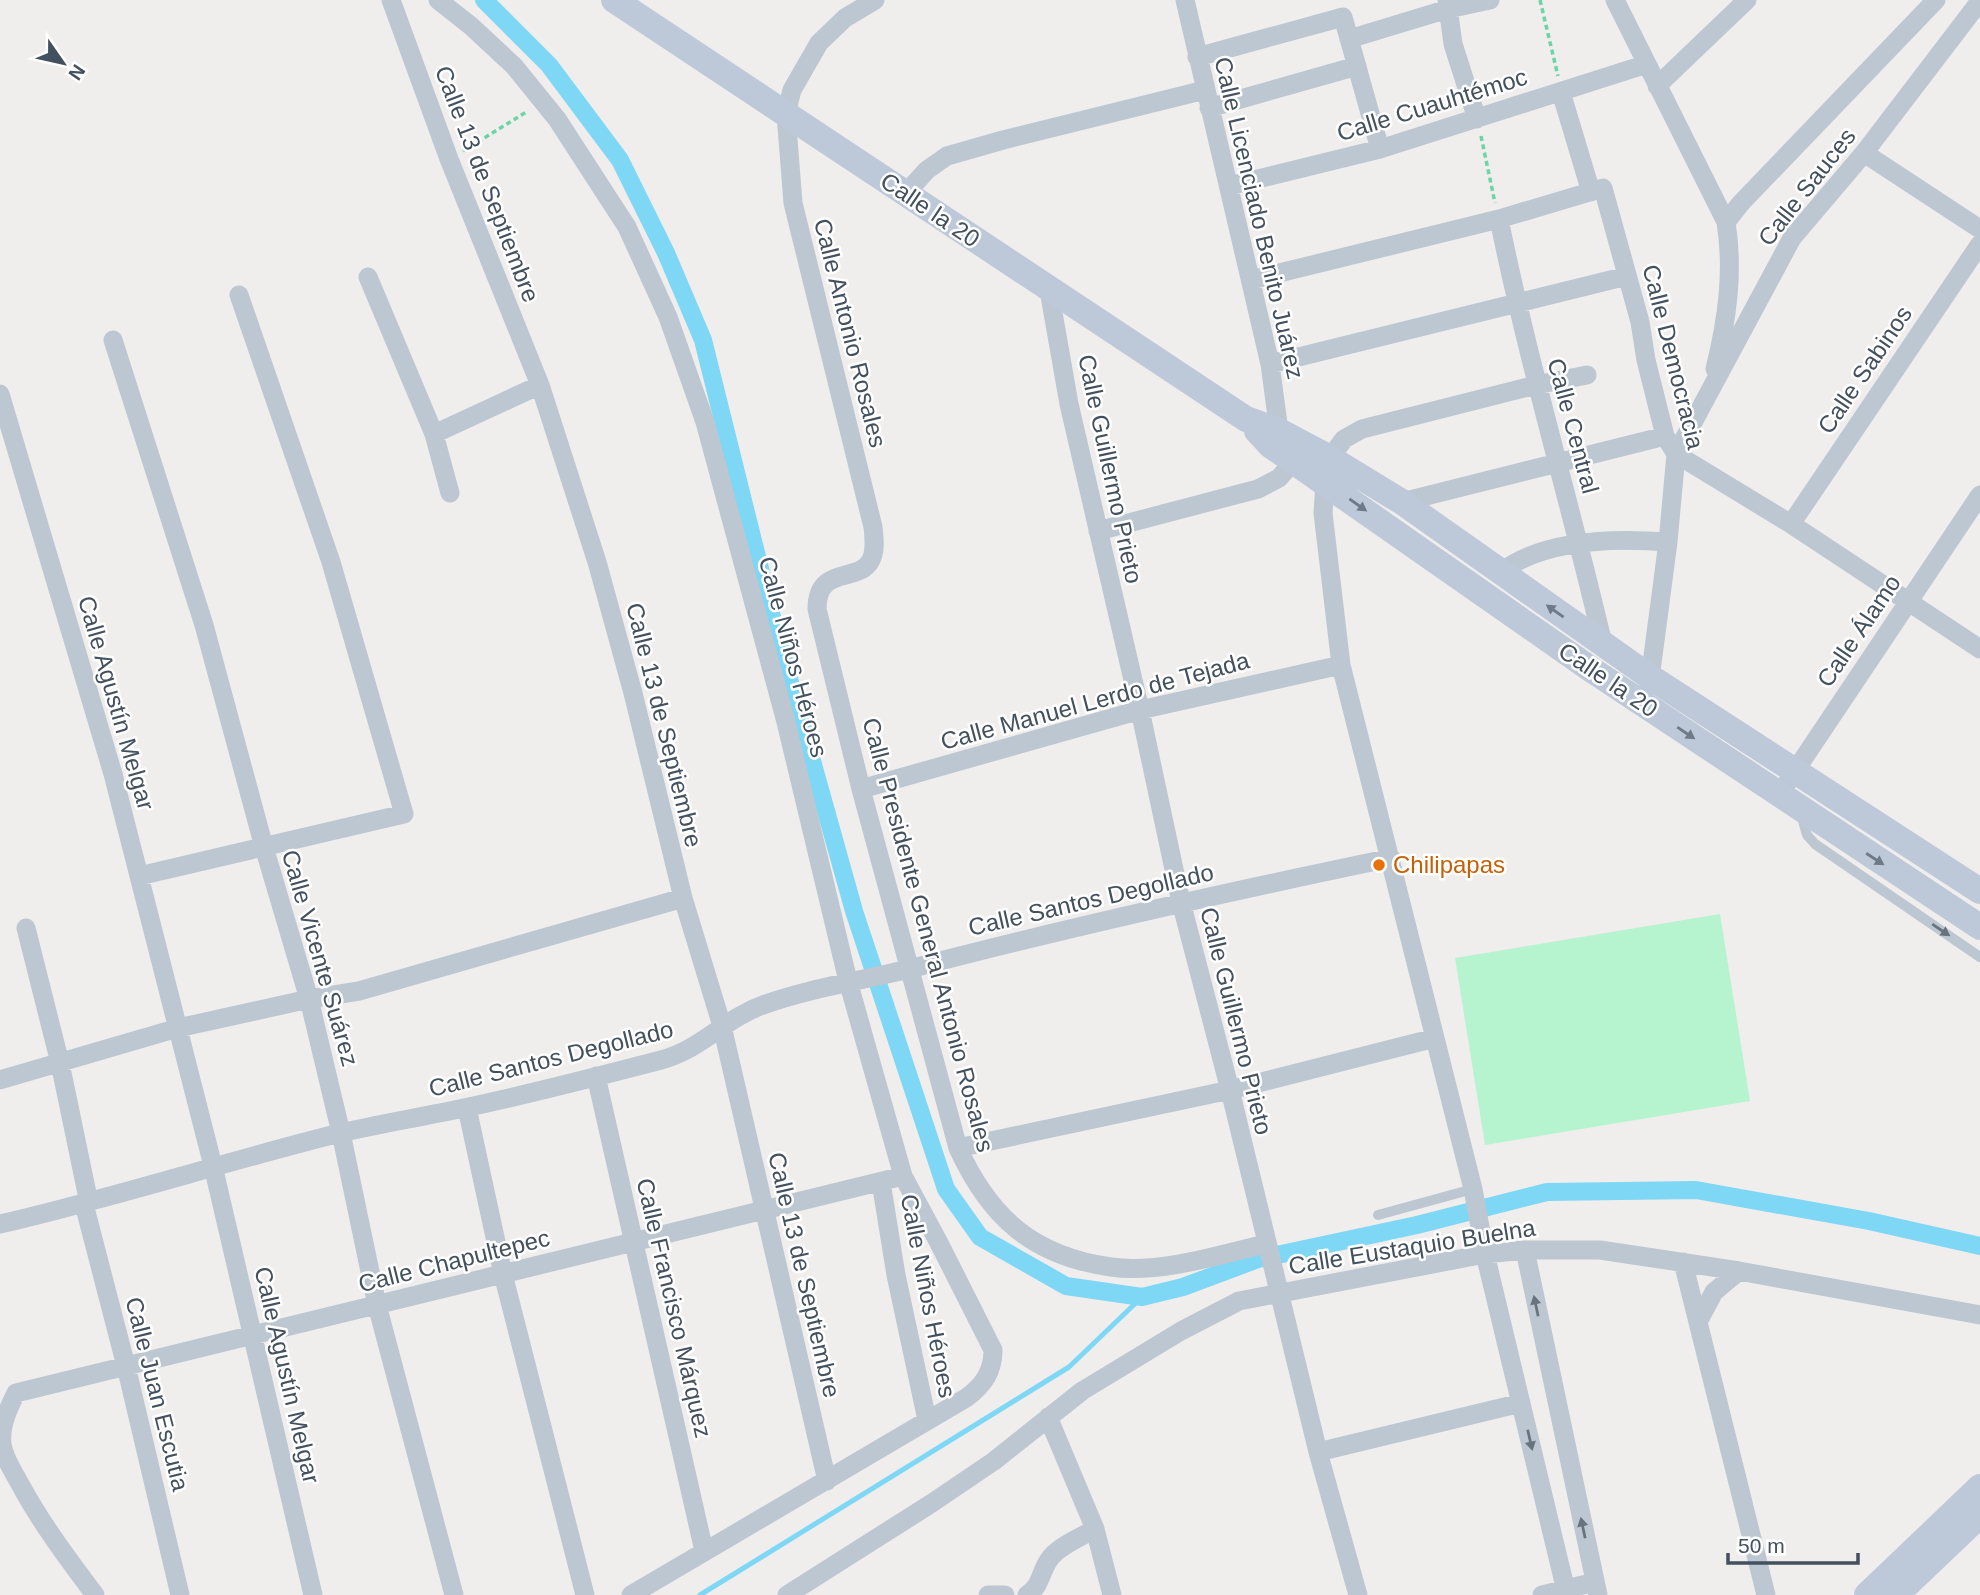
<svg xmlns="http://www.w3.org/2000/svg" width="1980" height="1595" font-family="Helvetica,sans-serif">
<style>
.green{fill:#b6f4d0}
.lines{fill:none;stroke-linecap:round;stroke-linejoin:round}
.stream{stroke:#7ed7f5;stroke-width:5}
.canal{stroke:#7ed7f5;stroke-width:18}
.path{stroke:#6ad5a5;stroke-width:3.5;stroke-dasharray:5 3.5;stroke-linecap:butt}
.lane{stroke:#bcc7d1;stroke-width:10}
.street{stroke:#bcc7d1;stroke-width:19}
.secondary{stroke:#bdc9d9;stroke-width:26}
.oneway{fill:#6e7a88}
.oneway2{fill:#677480}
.food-dot{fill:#e8710a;stroke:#fff;stroke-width:2.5}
.labels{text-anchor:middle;stroke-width:5;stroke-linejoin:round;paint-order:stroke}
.street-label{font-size:24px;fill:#43505d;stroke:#fff}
.food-label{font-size:24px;fill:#c56008;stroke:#fff;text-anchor:start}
</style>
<rect width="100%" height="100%" fill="#f0eded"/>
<!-- green -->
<path class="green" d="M1720,914L1750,1101L1485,1145L1455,958Z"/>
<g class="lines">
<!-- stream -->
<path class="stream" d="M700,1595L1069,1367L1142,1297"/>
<!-- canal -->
<path class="canal" d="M484,0L549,65L620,160L666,253L703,340L774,625L854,911L946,1189L980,1237L1066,1286L1142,1297L1183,1287L1258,1259L1417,1225L1547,1192L1696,1190L1869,1221L1980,1246"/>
<!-- path -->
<path class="path" d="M1540,0L1558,76
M1481,136L1495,203
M463,151L528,111"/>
<!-- lane -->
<path class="lane" d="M1801,814L1807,835L1815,844L1980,957
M1378,1215L1473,1189"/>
<!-- street -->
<path class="street" d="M391,0L449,159L540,385L597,562L633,693L683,898L722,1026L827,1481
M438,0L471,26L514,66L557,119L627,227L668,317L705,422L786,722L848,981L903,1176L939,1243L993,1350C993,1371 984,1385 966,1398L631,1595
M875,0L845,18L819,43L792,90L786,114L793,203L873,527C874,537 876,550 871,560C859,584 817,564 817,609L861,789L958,1148C990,1218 1033,1256 1111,1267C1158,1274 1220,1255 1265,1244
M1185,0L1270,364L1279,431L1274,439
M1447,0L1453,44L1477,119
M1615,0L1726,222C1734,272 1727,320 1715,369
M1980,1L1864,153L1792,238L1676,454L1791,524L1980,649
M1349,39L1448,9L1490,0
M1197,57L1343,17L1380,149
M1657,86L1747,0
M1561,92L1591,192
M1209,108L1357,66
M1864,153L1980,229
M1229,186L1380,149L1647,64
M906,193L927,170L947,156L1003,140L1205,90
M1499,219C1528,362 1570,502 1603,644
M1726,222L1741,203L1936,0
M368,277L434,434L450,493
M1251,280L1499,219L1603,188L1640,322L1646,360L1665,436L1676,454L1668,542L1649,686
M1049,290L1069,404L1140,710L1181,902L1230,1090L1318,1452L1358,1595
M113,340L204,625L264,847L309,999L341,1133L377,1305L454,1595
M1270,364L1627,276
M0,394L113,774L213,1166L313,1595
M434,434L540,385
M1402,502L1665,436
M1791,524L1980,244
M1098,531L1258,489L1279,478L1302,452
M1501,572C1544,539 1615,538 1668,542
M861,789L1140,710L1341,665
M1779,795L1980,495
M139,876L404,814L331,562L239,295
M26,928L60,1063L89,1203
M596,1076L704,1551
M0,1080L178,1028L309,999L359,991L683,898
M467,1108L503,1274L585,1595
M958,1148L1230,1090L1435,1038
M881,1182L896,1275L927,1420
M84,1204L126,1366L180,1595
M0,1224C113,1198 224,1162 336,1134C378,1124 422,1117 464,1108C530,1094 596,1077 661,1060C702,1049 724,1019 763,1005C813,987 866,980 917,967C1074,926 1232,891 1391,858
M1525,1250L1598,1595
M1683,1262L1766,1595
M1699,1320L1714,1292L1739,1271
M1048,1417L1095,1529L1112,1595
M1318,1452L1521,1403
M95,1595C68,1559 41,1523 20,1484C13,1471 4,1458 2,1444C0,1426 8,1409 16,1393L903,1176
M787,1595L932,1503L994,1461L1082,1391L1181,1331L1239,1301L1485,1254L1525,1250H1600L1739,1271L1980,1315
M988,1595H1005
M1027,1595C1042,1586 1040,1570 1051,1557C1061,1545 1081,1537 1095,1529
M1542,1595L1595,1582
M1567,1595L1485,1254L1473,1189L1341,665L1323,513L1325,482L1330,458L1344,439L1362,429L1536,385L1587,375"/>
<!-- secondary -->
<path class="secondary" d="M614,0L1246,419L1279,431L1330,458L1402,502L1650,677L1980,891
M1257,431L1270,445L1592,670L1980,927
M1867,1595L1980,1487
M1896,1595L1980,1515"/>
</g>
<!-- one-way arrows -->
<defs><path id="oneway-solid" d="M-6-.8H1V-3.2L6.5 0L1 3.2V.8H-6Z" transform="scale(1.75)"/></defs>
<g class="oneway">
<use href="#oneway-solid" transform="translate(1358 505) rotate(35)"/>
<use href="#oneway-solid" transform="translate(1555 611) rotate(-145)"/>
<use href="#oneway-solid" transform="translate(1686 733) rotate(34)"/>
<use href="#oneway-solid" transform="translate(1875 859) rotate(33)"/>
</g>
<g class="oneway2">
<use href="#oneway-solid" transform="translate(1941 930) rotate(34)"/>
<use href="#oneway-solid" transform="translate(1536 1306) rotate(-102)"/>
<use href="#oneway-solid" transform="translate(1530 1440) rotate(77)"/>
<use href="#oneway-solid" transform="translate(1583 1528) rotate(-102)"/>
</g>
<!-- markers -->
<circle class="food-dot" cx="1379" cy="865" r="7"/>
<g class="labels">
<!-- street labels -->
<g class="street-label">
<text transform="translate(1432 105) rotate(-17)" y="8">Calle Cuauhtémoc</text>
<text transform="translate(487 184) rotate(69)" y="8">Calle 13 de Septiembre</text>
<text transform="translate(1807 187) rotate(-52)" y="8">Calle Sauces</text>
<text transform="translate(930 210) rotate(34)" y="8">Calle la 20</text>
<text transform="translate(1259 218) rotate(77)" y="8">Calle Licenciado Benito Juárez</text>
<text transform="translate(850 333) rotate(76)" y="8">Calle Antonio Rosales</text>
<text transform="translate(1673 357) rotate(76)" y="8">Calle Democracia</text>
<text transform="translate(1865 370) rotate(-56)" y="8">Calle Sabinos</text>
<text transform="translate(1573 426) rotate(75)" y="8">Calle Central</text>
<text transform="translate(1110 469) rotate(78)" y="8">Calle Guillermo Prieto</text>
<text transform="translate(1859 631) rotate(-56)" y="8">Calle Álamo</text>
<text transform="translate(793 657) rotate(75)" y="8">Calle Niños Héroes</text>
<text transform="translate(1608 680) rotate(34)" y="8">Calle la 20</text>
<text transform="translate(1095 701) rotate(-15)" y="8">Calle Manuel Lerdo de Tejada</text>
<text transform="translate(116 703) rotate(74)" y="8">Calle Agustín Melgar</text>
<text transform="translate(664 725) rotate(76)" y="8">Calle 13 de Septiembre</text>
<text transform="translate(1091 900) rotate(-13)" y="8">Calle Santos Degollado</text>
<text transform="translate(928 935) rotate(75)" y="8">Calle Presidente General Antonio Rosales</text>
<text transform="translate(320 958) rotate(74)" y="8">Calle Vicente Suárez</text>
<text transform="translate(1236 1021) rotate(76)" y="8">Calle Guillermo Prieto</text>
<text transform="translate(551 1059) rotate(-14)" y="8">Calle Santos Degollado</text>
<text transform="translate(1412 1247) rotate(-9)" y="8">Calle Eustaquio Buelna</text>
<text transform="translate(454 1261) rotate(-14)" y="8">Calle Chapultepec</text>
<text transform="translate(804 1275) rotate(77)" y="8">Calle 13 de Septiembre</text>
<text transform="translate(928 1296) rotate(79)" y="8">Calle Niños Héroes</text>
<text transform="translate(674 1308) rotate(77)" y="8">Calle Francisco Márquez</text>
<text transform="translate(287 1375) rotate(77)" y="8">Calle Agustín Melgar</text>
<text transform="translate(157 1394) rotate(76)" y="8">Calle Juan Escutia</text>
</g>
<!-- food labels -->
<g class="food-label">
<text x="1393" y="873">Chilipapas</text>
</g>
</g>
<!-- north arrow -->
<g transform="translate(63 63) rotate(124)" stroke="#ffffff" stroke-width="5" paint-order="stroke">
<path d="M0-5L12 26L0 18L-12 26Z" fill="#43505d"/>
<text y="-10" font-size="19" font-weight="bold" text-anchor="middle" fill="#43505d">N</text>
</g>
<!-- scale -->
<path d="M1728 1553v10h130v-10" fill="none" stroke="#43505d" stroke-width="3.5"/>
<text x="1738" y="1553" font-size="21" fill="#43505d" stroke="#ffffff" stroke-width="5" paint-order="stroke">50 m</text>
</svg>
